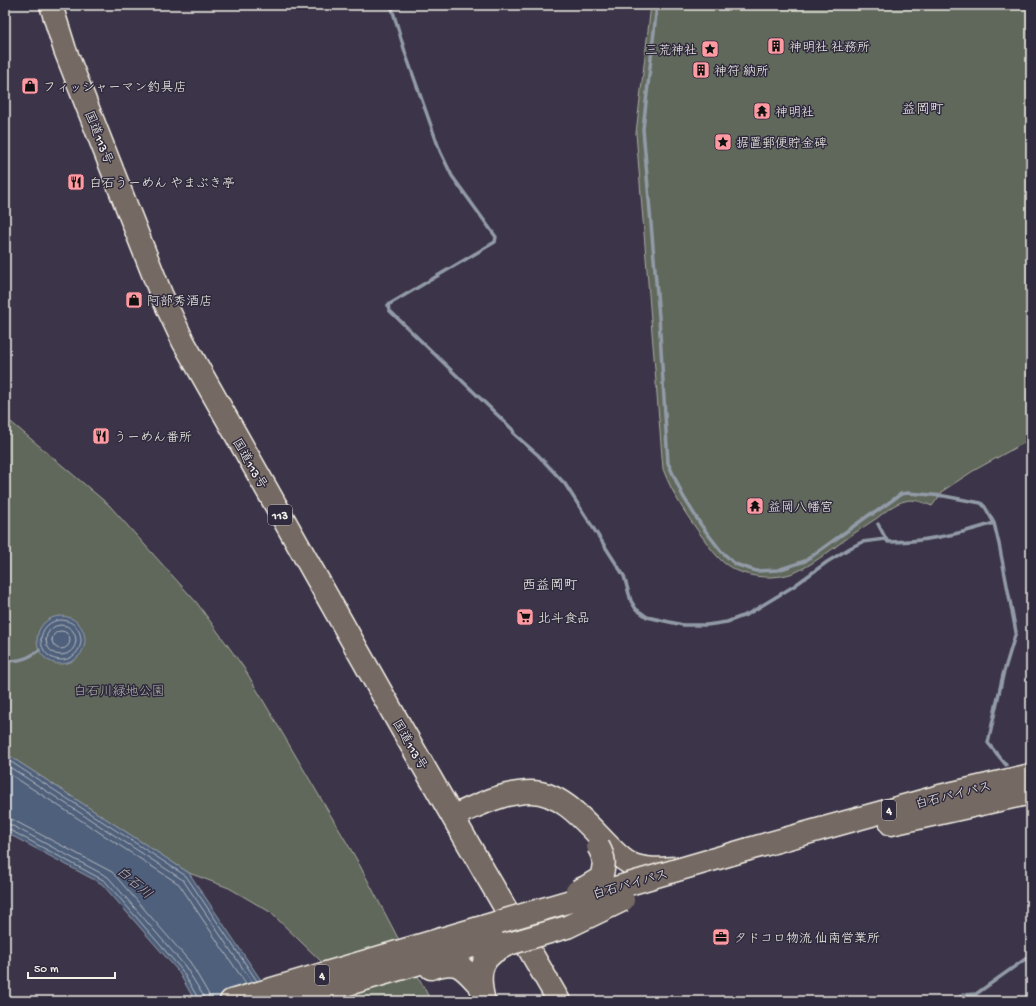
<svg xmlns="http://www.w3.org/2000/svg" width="1036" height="1006" font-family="'Gochi Hand','Klee One',sans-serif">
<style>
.green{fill:#61685b;stroke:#aaaca2}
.water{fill:#50617b;stroke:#929ba7}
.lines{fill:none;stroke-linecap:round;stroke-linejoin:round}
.shore{stroke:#b2b7bc;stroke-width:1}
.stream{stroke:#929ba7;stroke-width:3.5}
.trunk-casing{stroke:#f4f1e8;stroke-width:25}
.trunk{stroke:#756964;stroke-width:22}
.trunk-bridge-casing{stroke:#f4f1e8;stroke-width:25;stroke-linecap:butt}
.trunk-bridge{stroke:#756964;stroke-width:22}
.labels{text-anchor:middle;stroke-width:3;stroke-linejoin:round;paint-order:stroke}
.shield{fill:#2f2a3d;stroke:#b9b5b5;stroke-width:1}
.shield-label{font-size:12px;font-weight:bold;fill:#f4f1e8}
.poi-label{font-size:13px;fill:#f4f1e8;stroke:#2f2a3d;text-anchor:start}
.street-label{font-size:13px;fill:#f4f1e8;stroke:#2f2a3d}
.park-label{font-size:13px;fill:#b2b3a9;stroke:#2f2a3d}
.neighbourhood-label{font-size:14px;fill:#f4f1e8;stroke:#2f2a3d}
.water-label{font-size:14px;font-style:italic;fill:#b2b7bc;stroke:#2f2a3d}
</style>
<rect width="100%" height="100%" fill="#3c3549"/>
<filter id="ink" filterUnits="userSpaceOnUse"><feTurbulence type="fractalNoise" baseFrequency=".025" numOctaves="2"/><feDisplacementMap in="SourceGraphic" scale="8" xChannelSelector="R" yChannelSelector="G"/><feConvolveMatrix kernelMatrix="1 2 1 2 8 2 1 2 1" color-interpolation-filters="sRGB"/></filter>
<g filter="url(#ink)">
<!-- green -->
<path class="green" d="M651,5H1031V439L973,471L944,490L932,506C924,503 914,498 905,501C895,503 885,512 877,518C860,529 843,541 827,553C817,560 807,567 796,572C773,581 744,578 724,563C717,557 711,549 706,542C689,519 673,496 663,469L636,133Z
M5,417L109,505L197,603L244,668L357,860L431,1001H359L356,995L270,912L229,888L189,873L5,753Z"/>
<!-- water -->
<path class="water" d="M37 640a24 24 0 1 1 48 0a24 24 0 1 1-48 0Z
M5,753L189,873L275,1001H195L178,971L102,884L5,832Z"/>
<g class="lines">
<!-- shore -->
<path class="shore" d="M41 640a20 20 0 1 1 40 0a20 20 0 1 1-40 0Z
M46 640a15 15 0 1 1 30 0a15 15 0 1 1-30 0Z
M52 640a9 9 0 1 1 18 0a9 9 0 1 1-18 0Z
M5,758L186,876L257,981
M5,764L183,880L252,982
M5,771L179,884L246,984
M5,818L13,820L112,872L190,962L208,993L210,1001
M5,824L11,825L108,877L185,966L203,995L204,1001
M5,829H8L105,881L181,969L198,998L199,1001"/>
<!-- stream -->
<path class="stream" d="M391,5L406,55L440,151L452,176L496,237L495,242L388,305L389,310L513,430L514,434L538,455L565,484L624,576L631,601L636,609L647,617L683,625H707L727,622L748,614L794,586L827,562L850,548L862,542L886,539L878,524
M657,5L643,129L659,317L668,463L683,496L701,525L721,551L735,564L756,571L778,570L805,561L872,513
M873,514L901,494L908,493L944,496L981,503L985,507L994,523L999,544L1016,632L1003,675L988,743L1006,765
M886,539L888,542C924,542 960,534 994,523
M5,661C19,661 28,659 39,650
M954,1001L963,995L976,994L1031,955"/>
<defs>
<path id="trunk" d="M51,5L65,50L161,294L183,341L402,729L559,1001
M453,816C479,805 503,792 531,792C564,792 590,828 612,849C617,854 624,861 631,864C645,870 661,869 676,868
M891,824L1031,793
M749,849L940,796L1031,775
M431,968C458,959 462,966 480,986
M231,1001L499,922
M290,1001L420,963L509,934
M484,1001C476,970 481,954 512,943"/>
</defs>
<!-- trunk casing -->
<use href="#trunk" class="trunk-casing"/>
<!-- trunk -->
<use href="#trunk" class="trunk"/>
<defs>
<path id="trunk-bridge" d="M577,891L586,887L601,878C605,864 605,858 598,846
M499,922L749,849
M512,943L567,927L623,900"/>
</defs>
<!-- trunk-bridge casing -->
<use href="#trunk-bridge" class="trunk-bridge-casing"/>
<!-- trunk-bridge -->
<use href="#trunk-bridge" class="trunk-bridge"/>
</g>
</g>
<!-- icons -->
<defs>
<symbol id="building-square" viewBox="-11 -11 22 22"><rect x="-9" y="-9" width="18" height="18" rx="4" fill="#ff9aa2" stroke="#2f2a3d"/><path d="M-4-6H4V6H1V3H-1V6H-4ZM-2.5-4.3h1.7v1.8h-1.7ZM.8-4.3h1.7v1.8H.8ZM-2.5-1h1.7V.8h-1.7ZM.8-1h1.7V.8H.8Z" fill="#111"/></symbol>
<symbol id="sight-square" viewBox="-11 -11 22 22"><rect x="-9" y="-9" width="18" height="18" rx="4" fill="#ff9aa2" stroke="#2f2a3d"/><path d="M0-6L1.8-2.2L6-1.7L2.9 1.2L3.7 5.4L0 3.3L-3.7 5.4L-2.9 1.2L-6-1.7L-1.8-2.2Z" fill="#111"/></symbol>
<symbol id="shop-square" viewBox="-11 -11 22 22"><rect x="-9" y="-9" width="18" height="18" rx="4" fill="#ff9aa2" stroke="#2f2a3d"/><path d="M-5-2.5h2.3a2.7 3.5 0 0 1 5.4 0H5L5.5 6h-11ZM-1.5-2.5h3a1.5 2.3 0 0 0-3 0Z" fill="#111"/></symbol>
<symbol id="temple-square" viewBox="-11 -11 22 22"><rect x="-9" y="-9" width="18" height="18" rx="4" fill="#ff9aa2" stroke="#2f2a3d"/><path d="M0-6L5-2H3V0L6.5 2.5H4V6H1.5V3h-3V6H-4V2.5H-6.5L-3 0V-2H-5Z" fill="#111"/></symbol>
<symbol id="restaurant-square" viewBox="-11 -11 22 22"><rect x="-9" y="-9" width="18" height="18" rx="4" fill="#ff9aa2" stroke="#2f2a3d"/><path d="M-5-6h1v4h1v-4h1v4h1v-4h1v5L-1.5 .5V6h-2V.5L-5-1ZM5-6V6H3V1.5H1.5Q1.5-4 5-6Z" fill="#111"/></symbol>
<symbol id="supermarket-square" viewBox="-11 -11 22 22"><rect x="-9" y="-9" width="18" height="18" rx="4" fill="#ff9aa2" stroke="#2f2a3d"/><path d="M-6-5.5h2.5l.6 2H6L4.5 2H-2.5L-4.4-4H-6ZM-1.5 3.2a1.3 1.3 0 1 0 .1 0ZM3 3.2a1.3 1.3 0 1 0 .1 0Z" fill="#111"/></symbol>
<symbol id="office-square" viewBox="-11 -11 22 22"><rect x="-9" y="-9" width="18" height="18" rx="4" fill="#ff9aa2" stroke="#2f2a3d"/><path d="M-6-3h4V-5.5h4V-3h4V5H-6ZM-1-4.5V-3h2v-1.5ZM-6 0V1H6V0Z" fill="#111"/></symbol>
</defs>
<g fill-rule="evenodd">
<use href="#building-square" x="766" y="36" width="20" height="20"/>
<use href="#sight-square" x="700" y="39" width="20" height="20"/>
<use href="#building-square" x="691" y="60" width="20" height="20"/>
<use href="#shop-square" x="20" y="76" width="20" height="20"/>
<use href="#temple-square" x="752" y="101" width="20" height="20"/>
<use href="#sight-square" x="713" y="132" width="20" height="20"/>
<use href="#restaurant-square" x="66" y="172" width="20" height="20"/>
<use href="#shop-square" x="124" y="290" width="20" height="20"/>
<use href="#restaurant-square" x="91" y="426" width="20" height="20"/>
<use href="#temple-square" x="745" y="496" width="20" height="20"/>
<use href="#supermarket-square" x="515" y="607" width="20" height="20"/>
<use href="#office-square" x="711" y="927" width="20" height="20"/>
</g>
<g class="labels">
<!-- shield labels -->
<g class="shield">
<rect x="268" y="505" width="24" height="20" rx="3"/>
<rect x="882" y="800" width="14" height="20" rx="3"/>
<rect x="315" y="965" width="14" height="20" rx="3"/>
</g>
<g class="shield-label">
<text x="280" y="519">113</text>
<text x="889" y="814">4</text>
<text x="322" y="979">4</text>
</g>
<!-- poi labels -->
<g class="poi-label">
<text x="789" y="51">神明社 社務所</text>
<text x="697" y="54" text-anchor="end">三荒神社</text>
<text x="714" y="75">神符 納所</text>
<text x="43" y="91">フィッシャーマン釣具店</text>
<text x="775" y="116">神明社</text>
<text x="736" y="147">据置郵便貯金碑</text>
<text x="89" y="187">白石うーめん やまぶき亭</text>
<text x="147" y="305">阿部秀酒店</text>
<text x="114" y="441">うーめん番所</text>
<text x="768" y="511">益岡八幡宮</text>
<text x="538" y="622">北斗食品</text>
<text x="734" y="942">タドコロ物流 仙南営業所</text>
</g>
<!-- street labels -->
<g class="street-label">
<text transform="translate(100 137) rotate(68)" y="5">国道113号</text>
<text transform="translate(251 463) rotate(60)" y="5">国道113号</text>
<text transform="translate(411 744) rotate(60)" y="5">国道113号</text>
<text transform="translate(953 794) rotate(-14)" y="5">白石バイパス</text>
<text transform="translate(630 883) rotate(-16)" y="5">白石バイパス</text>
</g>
<!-- park labels -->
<g class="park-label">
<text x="119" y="695">白石川緑地公園</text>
</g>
<!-- neighbourhood labels -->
<g class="neighbourhood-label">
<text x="923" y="113">益岡町</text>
<text x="550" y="589">西益岡町</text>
</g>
<!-- water labels -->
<g class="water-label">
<text transform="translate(135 882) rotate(41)" y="5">白石川</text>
</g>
</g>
<!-- margin -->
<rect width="1036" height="1006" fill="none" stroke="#2f2a3d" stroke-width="20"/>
<rect x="10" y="10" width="1016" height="986" fill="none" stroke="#f4f1e8" stroke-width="1.5" filter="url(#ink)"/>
<!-- scale -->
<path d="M28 972v6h87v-6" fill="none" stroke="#f4f1e8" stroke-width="2"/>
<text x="34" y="972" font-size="12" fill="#f4f1e8" stroke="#2f2a3d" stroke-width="3" paint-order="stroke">50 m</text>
</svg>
